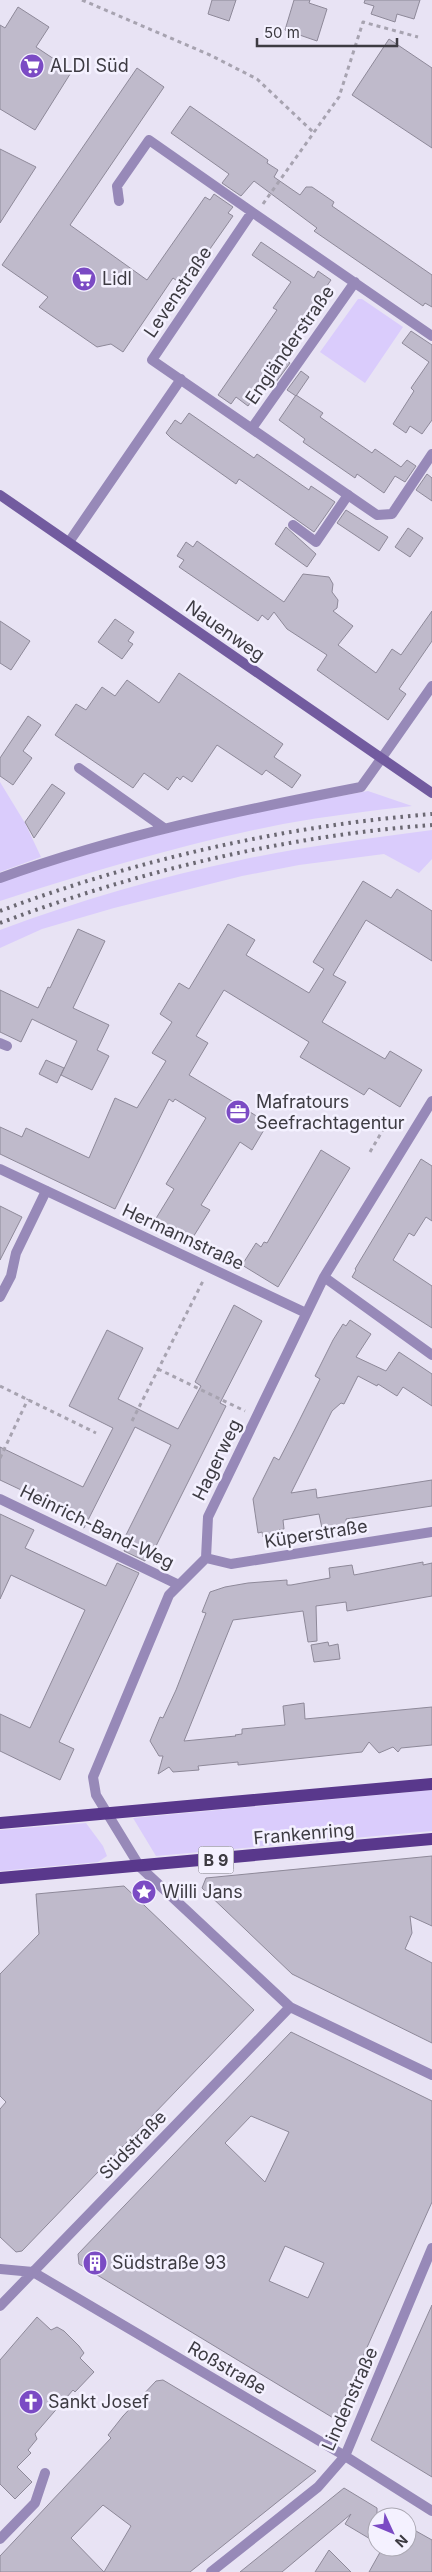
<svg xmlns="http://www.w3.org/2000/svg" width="432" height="2572" font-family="Inter,sans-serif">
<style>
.green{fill:#daccfc}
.building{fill:#bfbacb;stroke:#8e8999;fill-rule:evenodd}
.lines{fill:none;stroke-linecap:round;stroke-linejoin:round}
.path{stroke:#a7a3b0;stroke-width:3;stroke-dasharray:4 4;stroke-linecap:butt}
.lane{stroke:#9789b8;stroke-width:10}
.street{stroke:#9789b8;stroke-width:10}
.secondary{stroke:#725b9f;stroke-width:10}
.primary{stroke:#59388c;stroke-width:12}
.rail{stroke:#6b6872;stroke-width:4;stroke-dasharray:2.5 5;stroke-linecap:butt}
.labels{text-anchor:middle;stroke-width:5;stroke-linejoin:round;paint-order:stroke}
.shield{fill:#f4f1ff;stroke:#74727b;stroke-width:1}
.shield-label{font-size:16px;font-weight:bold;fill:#3d3b42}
.poi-label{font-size:18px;fill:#3d3b42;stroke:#f4f1ff;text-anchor:start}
.street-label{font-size:18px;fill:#3d3b42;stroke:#f4f1ff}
</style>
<rect width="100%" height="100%" fill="#e8e3f4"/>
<!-- green -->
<path class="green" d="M358,299H362L403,327L365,383L320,352Z
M0,782L25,823L41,857L0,872Z
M368,791L412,806C369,811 326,816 283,824C187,843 93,871 0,901V882C120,841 243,813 368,791Z
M432,830V859L419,873L384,854L299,865L242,876L114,908L42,929L0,948V930C78,901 159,877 241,860C304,846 368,839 432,830Z
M432,1790V1831L156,1856L133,1818Z
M86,1823L103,1846L107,1856L98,1862L0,1871V1830Z"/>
<!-- building -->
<path class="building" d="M212,0H236L229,21L208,14Z
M294,0H310L309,3L327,9L317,41L285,30Z
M365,0H420L414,19L397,14L395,22L371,14L374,6L364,3Z
M18,7L49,27L36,47L72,71L35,130L0,109V25L5,28Z
M389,39L432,68V148L352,95Z
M137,68L164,87L70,225L147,280L205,197L210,200L214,194L233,207L228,213L233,216L184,286L173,278L123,352L111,344L97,347L39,307L48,297L2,265Z
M190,106L268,160L267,163L278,170L274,177L300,195L306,187H312L334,202L332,206L432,275V307L425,303L423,306L314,231L317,228L254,181L241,196L222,183L229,174L171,133Z
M0,149L36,167L0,223Z
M261,242L314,278L318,271L331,280L299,326L302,328L282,357L290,363L276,382L268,377L248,406L236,397L231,404L218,395L277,310L273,308L291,282L252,255Z
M411,331L432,345V420L422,434L410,426L406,433L393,424L414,391L411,388L429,362L402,343Z
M301,371L309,377L296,396L287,390Z
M296,395L323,413L320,417L372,453L375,449L401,467L407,460L416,466L405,482L395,476L384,493L357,474L355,478L303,442L305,439L279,420Z
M189,413L254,458L257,454L309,490L311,486L335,502L314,532L239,479L236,484L171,438L166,433L175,420L181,424Z
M427,474L432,478V501L416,490Z
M346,510L388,537L379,551L337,523Z
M286,527L316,554L307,567L275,544Z
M408,528L423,538L410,557L395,547Z
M197,541L284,602L303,574L329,577L333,584L332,592L338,600L337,608L333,611L353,626L338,645L376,673L392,649L401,655L432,611V641L399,689L406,694L388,720L317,670L327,655L287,629L274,612L268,620L262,615L258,621L179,567L184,560L177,556L186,542L193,547Z
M115,619L134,632L128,641L133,644L122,659L98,642Z
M0,621L30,641L11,670L0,663Z
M179,673L283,744L274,757L301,775L292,788L266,770L262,775L217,745L192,782L183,776L180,780L177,777L168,790L144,773L133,788L55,735L76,704L86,710L102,687L115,696L127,680L159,703Z
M28,716L41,725L23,751L32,758L13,785L0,776V758Z
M52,784L65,793L34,838L25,822Z
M363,881L391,898L397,889L432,911V961L366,920L333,975L346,982L322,1022L385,1059L390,1051L422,1070L400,1107L369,1088L364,1095L300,1057L309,1042L224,990L196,1036L208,1043L189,1075L268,1123L252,1150L240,1142L201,1205L210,1210L190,1242L155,1220L174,1189L166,1184L206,1118L175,1099L173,1102L169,1099L115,1209L0,1154V1127L22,1137L26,1128L89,1158L115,1098L137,1108L166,1061L152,1053L172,1022L160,1014L179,983L189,989L228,924L255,940L246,955L309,993L324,969L313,962Z
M78,929L105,941L73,1008L109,1025L97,1050L109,1056L92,1090L61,1075L77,1041L32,1019L21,1042L0,1032V990L38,1008L48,987L50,988Z
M46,1060L64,1068L57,1083L39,1074Z
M321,1150L350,1168L278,1287L242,1265L256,1243L261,1247L264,1242L267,1243Z
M421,1159L432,1166V1221L426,1217L414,1236L409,1233L393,1260L432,1286V1328L352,1277L356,1270L355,1269Z
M0,1206L22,1217L0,1260Z
M234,1305L262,1321L220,1403L226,1406L151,1556L148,1554L145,1561L124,1551L126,1545L122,1543L171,1445L135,1427L84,1528L68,1519L70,1513L0,1480V1447L83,1487L113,1428L69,1406L107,1330L143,1348L118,1399L178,1429L201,1386L195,1382Z
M350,1320L371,1334L356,1357L386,1371L399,1352L432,1374V1406L403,1387L397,1396L378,1384L377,1386L358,1376L344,1404L341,1403L332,1411L291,1493L316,1489L317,1498L432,1480V1506L346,1519L347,1529L323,1533L319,1514L283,1520L284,1529L279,1530L280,1535L263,1537L262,1532L258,1533L253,1499L274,1457L279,1460L295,1429L320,1379L315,1376L333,1340L343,1324L346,1326Z
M0,1514L34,1530L25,1548L106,1586L117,1563L139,1573L59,1742L74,1749L60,1780L0,1751V1714L30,1728L85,1610L11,1575L0,1599Z
M423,1562V1565L432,1563V1596L347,1611L346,1602L316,1606L317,1641L308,1642L303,1611L233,1620L184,1741L236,1736L235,1735L242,1734V1729L285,1725L283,1706L304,1703L305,1719L432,1707V1745L401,1748L398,1752L393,1747L379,1753L369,1742L362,1752L238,1765V1762L198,1766L199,1770L173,1772L169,1767L158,1774L163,1756H159L150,1741L160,1717L163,1718L176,1690L206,1613L202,1612L210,1592L225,1587L248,1583L287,1580V1585H291L330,1578L329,1568L352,1565L354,1575Z
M328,1642L329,1646L338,1644L340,1659L314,1662L311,1645Z
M432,1856V1926L410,1916L412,1933L405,1949L432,1963V2043L292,1974L202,1888L206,1878Z
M124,1886L254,2010L22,2251L16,2252L0,2237V2109L6,2102L0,2096V1974L39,1934L36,1894Z
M291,2032L432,2101V2202L335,2419L79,2264L78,2254ZM251,2116L289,2132L265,2182L225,2143ZM285,2246L324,2263L308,2298L269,2281Z
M432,2305V2477L371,2440Z
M37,2317L51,2330L57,2327L64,2331L79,2346L84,2353L80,2358L94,2372L75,2392L73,2390L35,2434L37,2439L28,2450L31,2453L17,2467L32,2482L15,2499L0,2484V2360Z
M163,2380L316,2471L190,2572H0V2556L111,2438L108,2435L123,2416L156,2381ZM103,2505L131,2526L104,2572L71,2538Z
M344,2488L377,2508V2543L345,2524L351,2514L282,2572H240Z
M407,2526L432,2540V2572H369L383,2547H407Z
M329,2550L351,2572H315Z"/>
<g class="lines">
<!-- path -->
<path class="path" d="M82,0L210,55L257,79L314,133
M263,204L339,97L363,22L418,37
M370,1152L384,1128L378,1117
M158,1369L245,1411
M0,1386L96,1433
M132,1421L204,1279
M0,1458L28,1399"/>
<!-- lane -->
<path class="lane" d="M293,525L316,542L348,495
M79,768L164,828
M0,878C119,835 237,811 361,787L381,759
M0,1043L7,1046
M0,1297L11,1276L16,1253L46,1191"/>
<!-- street -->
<path class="street" d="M119,201L117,186L149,140L252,212L152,360L377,515L392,514L432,454
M252,212L432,336
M252,428L355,282
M69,542L181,379
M381,759L432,686
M432,1101L324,1277L208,1517L206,1558L169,1595L93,1777L96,1795L140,1867L290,2007L432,2075
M0,1169L306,1313
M324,1277L432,1355
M0,1499L179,1585
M206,1558L231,1564L432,1532
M0,2269L33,2272L345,2456L432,2511
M0,2306L290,2007
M0,2539L35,2503L45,2473
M211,2572L318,2487L345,2456L432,2248"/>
<!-- secondary -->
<path class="secondary" d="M0,495L432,793"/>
<!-- primary -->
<path class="primary" d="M0,1823L432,1784
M0,1878L432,1839"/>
<!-- rail -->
<path class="rail" d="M0,911C138,859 285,826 432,814
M0,923C138,871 285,836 432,825"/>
</g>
<!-- icons -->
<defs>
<symbol id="supermarket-disc" viewBox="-11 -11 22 22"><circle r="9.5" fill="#7b4bc4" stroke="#f4f1ff"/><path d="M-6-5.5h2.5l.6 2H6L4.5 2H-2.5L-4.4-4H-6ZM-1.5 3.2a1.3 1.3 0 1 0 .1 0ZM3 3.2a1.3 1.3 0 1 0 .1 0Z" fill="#fff"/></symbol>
<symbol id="office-disc" viewBox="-11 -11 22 22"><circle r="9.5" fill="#7b4bc4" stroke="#f4f1ff"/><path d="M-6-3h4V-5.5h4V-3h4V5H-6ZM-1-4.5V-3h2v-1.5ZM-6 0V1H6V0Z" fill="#fff"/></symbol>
<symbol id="sight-disc" viewBox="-11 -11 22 22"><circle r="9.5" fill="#7b4bc4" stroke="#f4f1ff"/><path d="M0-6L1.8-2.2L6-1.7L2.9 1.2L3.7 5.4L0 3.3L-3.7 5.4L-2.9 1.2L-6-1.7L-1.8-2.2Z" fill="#fff"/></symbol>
<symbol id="building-disc" viewBox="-11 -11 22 22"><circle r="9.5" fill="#7b4bc4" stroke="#f4f1ff"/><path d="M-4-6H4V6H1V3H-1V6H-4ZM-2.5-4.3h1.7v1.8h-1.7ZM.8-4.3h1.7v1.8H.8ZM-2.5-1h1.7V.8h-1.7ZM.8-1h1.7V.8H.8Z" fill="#fff"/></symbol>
<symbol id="church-disc" viewBox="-11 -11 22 22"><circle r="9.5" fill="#7b4bc4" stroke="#f4f1ff"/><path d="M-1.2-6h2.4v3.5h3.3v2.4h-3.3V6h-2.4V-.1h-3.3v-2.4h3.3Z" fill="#fff"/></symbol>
</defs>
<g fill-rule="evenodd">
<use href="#supermarket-disc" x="18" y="52" width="28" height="28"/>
<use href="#supermarket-disc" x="70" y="265" width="28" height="28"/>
<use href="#office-disc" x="224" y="1098" width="28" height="28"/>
<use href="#sight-disc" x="130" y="1878" width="28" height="28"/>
<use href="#building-disc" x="81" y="2249" width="28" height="28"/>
<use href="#church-disc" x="17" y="2388" width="28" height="28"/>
</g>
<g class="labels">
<!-- shield labels -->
<rect class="shield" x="198.5" y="1846.5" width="35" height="27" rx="4"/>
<g class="shield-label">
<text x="216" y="1866">B 9</text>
</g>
<!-- poi labels -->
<g class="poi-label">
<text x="50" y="72">ALDI Süd</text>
<text x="102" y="285">Lidl</text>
<text x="256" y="1108">Mafratours<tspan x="256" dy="21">Seefrachtagentur</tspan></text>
<text x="162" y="1898">Willi Jans</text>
<text x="112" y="2269">Südstraße 93</text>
<text x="48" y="2408">Sankt Josef</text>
</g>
<!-- street labels -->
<g class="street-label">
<text transform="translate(178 292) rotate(-56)" y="6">Levenstraße</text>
<text transform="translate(290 345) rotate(-55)" y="6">Engländerstraße</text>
<text transform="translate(225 631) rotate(35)" y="6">Nauenweg</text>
<text transform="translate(183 1237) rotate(25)" y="6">Hermannstraße</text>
<text transform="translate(217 1460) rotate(-64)" y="6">Hagerweg</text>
<text transform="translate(97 1527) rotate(26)" y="6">Heinrich-Band-Weg</text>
<text transform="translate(316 1534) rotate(-9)" y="6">Küperstraße</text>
<text transform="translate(304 1834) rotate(-5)" y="6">Frankenring</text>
<text transform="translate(133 2145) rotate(-46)" y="6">Südstraße</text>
<text transform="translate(227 2368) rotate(30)" y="6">Roßstraße</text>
<text transform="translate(350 2399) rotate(-66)" y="6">Lindenstraße</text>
</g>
</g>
<!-- north arrow -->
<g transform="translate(392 2532) rotate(134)"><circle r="24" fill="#f4f1ff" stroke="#aba8b3"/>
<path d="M0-4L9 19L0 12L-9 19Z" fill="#7b4bc4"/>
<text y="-8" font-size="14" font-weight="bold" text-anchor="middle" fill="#3d3b42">N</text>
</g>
<!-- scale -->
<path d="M257 38v8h140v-8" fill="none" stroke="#3d3b42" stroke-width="2.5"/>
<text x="264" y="38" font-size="15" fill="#3d3b42" stroke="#f4f1ff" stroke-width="4" paint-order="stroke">50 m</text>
</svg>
